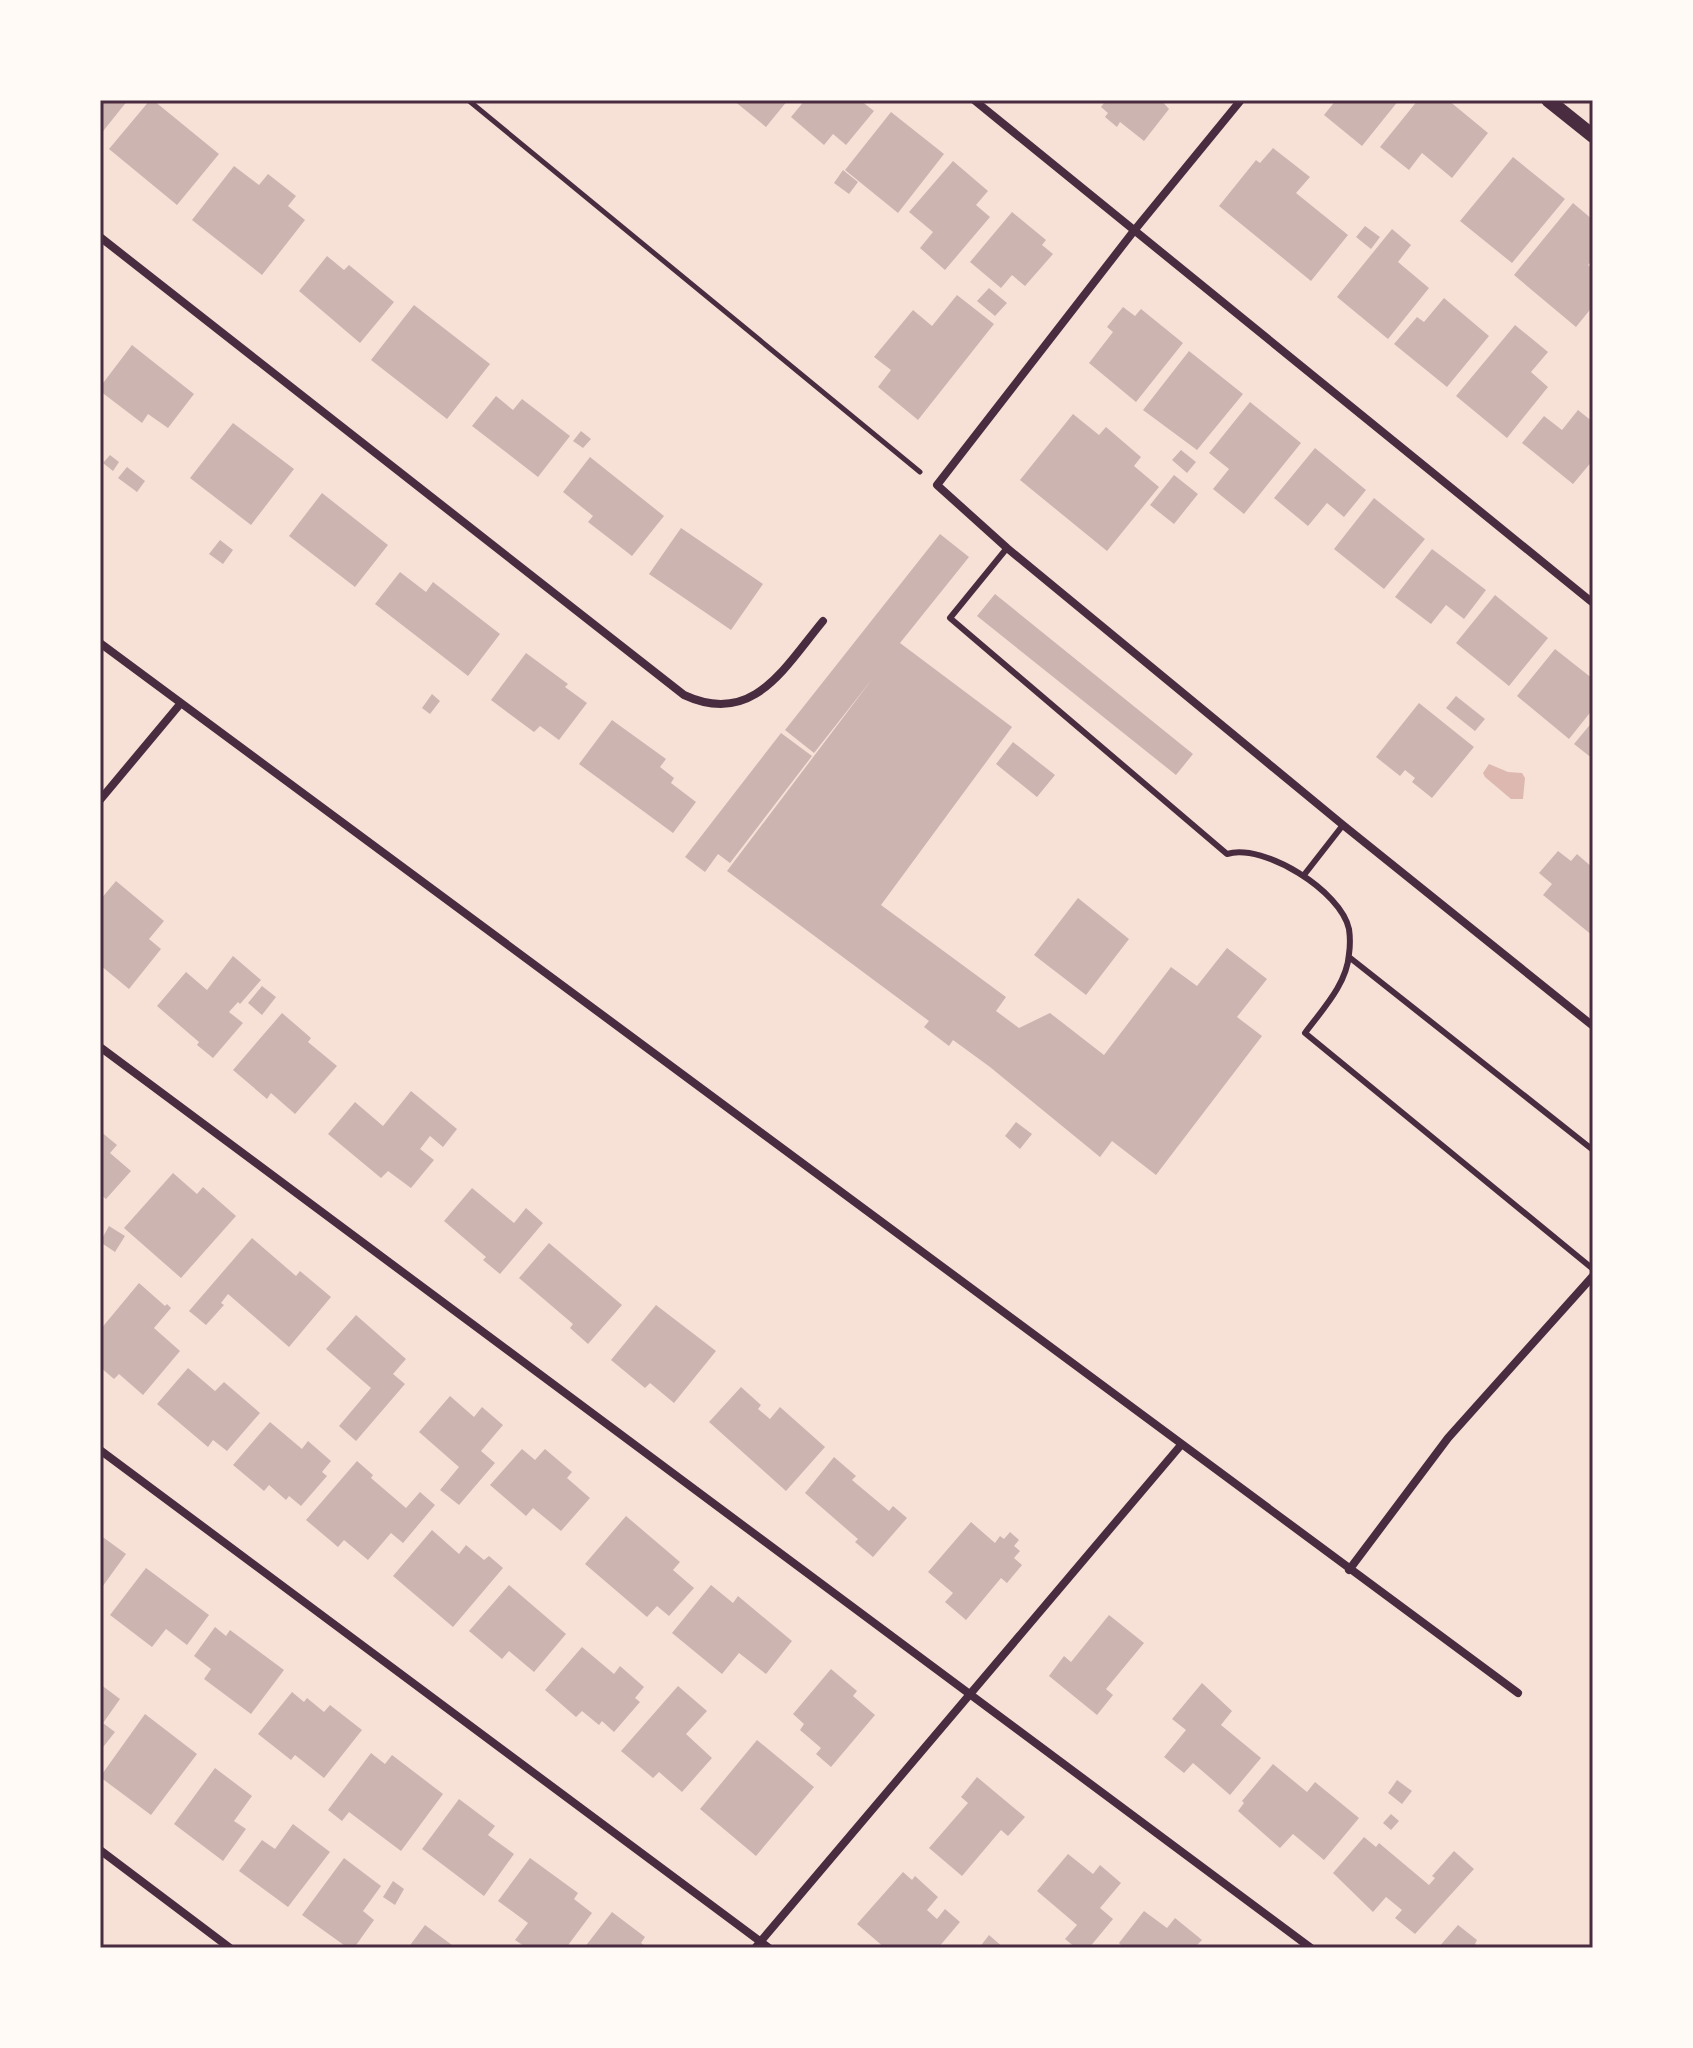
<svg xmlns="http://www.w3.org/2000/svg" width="1693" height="2048" font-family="Barlow,sans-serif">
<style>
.water{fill:#dcb8b0}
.building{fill:#ccb4b1}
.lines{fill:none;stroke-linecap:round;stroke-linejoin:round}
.path{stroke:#4a2c40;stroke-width:5}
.service{stroke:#4a2c40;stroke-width:6}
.minor{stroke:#4a2c40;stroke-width:8}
.tertiary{stroke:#4a2c40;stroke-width:14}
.neatline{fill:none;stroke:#4a2c40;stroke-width:3}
</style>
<rect width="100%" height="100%" fill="#f7e1d7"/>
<!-- water -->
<path class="water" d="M1489,764L1508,772L1522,773L1525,778L1523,799H1511L1485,777L1483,773Z"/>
<!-- building -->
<path class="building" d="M100,100H128L100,135Z
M150,100H153L219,154L177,205L109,149Z
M733,100H788L766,127Z
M805,100H860L874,111L846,145L833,134L824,145L791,117Z
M1106,100H1161L1169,109L1144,141L1120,122L1117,127L1105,117L1108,113L1101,107Z
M1336,100H1399L1362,146L1324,115Z
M1418,100H1448L1488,133L1452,178L1422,153L1409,170L1380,147Z
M891,112L944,154L898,213L845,170Z
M1273,148L1310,177L1296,193L1348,235L1311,281L1219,206L1256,160L1260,163Z
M1513,157L1565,199L1512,263L1460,221Z
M953,161L988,191L976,205L990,217L945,270L920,248L933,232L909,212Z
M234,166L259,185L268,174L296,196L288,206L305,220L262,275L192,220Z
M843,170L858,182L849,194L834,183Z
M1573,203L1593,220V259L1588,265L1593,270V306L1576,327L1514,275Z
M1012,212L1046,240L1042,245L1053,254L1025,286L1012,275L1001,288L970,262Z
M1365,226L1380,237L1371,249L1356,237Z
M1392,229L1411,245L1398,262L1429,288L1388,339L1337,297Z
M327,256L344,270L349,265L394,302L360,343L299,291Z
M989,288L1007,303L995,316L977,301Z
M957,295L994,324L918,420L878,387L891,370L874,357L913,310L932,326Z
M1444,298L1489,336L1447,387L1394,344L1417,317L1424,322Z
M414,305L490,364L447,419L371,360Z
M1123,307L1135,316L1141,309L1183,343L1136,402L1089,363L1113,332L1107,327Z
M1515,325L1548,352L1531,372L1548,387L1507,438L1456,396Z
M132,345L194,394L168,428L148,414L142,423L100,391V387Z
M1189,351L1243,394L1197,450L1143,410Z
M496,396L513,410L522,399L570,436L538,477L472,426Z
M1250,402L1301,443L1244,514L1213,489L1229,469L1209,453Z
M1578,410L1593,422V460L1573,484L1522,443L1544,416L1562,430Z
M1073,414L1099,435L1106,427L1141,457L1134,466L1159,487L1107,551L1020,480Z
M233,423L294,469L251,525L190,478Z
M581,431L591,439L583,448L573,441Z
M1315,448L1366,490L1344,517L1327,503L1308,526L1274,498Z
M1181,450L1196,462L1187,473L1172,460Z
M110,455L119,462L113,471L103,463Z
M590,457L664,516L632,556L588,522L593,516L563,492Z
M127,467L145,481L137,492L118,478Z
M1174,475L1198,494L1174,524L1150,505Z
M322,493L388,545L355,587L289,536Z
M1374,498L1425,539L1384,589L1334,549Z
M681,528L763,584L731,630L649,574Z
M940,534L969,557L900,643L1012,727L881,905L1006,997L996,1011L1019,1028L1050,1013L1104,1055L1171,967L1197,986L1227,948L1267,979L1237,1017L1262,1036L1156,1175L1112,1141L1100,1157L990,1067L953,1040L949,1046L924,1027L929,1021L727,871L873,678L814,753L785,730Z
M220,540L233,550L223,564L209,554Z
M1432,549L1486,590L1464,619L1446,605L1431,624L1395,597Z
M400,572L426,592L433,582L500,634L468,676L375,604Z
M995,594L1193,754L1176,775L977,616Z
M1495,595L1548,638L1509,686L1456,643Z
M1555,649L1593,679V709L1569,739L1517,696Z
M526,653L568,684L565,687L587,703L559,740L540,726L534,732L491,700Z
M432,694L440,701L430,714L422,708Z
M1456,696L1485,719L1475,731L1446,708Z
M1419,703L1474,747L1432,798L1412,782L1415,778L1405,770L1400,776L1376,757Z
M612,720L666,759L660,767L674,778L671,783L696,802L673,833L579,764Z
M1593,721V759L1574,744Z
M781,733L812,756L730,863L718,854L705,872L685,857Z
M1013,742L1055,775L1037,797L996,764Z
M1558,851L1571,861L1577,854L1593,868V936L1543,895L1552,884L1539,873Z
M116,881L164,921L149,939L161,949L129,989L100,965V900Z
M1078,898L1129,939L1086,995L1034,955Z
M233,956L261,980L240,1004L238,1002L229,1012L243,1023L213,1058L197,1045L199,1042L157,1006L186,972L207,990Z
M262,986L276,997L262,1015L248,1003Z
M282,1013L311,1038L308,1042L337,1066L295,1114L271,1093L267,1099L233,1070Z
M411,1091L457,1129L443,1147L430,1136L420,1149L434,1160L411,1188L388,1171L381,1178L328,1134L355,1102L383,1126Z
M1016,1122L1032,1134L1020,1149L1005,1136Z
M100,1131L117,1145L110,1153L131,1171L106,1199L100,1194Z
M173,1173L197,1194L203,1187L236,1216L181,1278L124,1228Z
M472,1188L514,1223L526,1208L543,1223L500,1274L483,1260L486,1257L444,1221Z
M109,1226L125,1236L115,1252L100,1242Z
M252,1238L296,1276L300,1271L331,1297L289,1347L228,1294L221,1303L224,1305L206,1325L189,1311Z
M549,1243L622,1305L588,1344L570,1328L573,1324L519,1278Z
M139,1283L165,1306L167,1304L171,1308L154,1328L180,1351L143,1395L119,1374L114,1379L100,1367V1330Z
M656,1305L716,1351L674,1403L650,1383L645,1388L611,1360Z
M356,1315L406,1359L393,1374L405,1384L356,1441L339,1426L371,1388L326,1349Z
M188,1368L215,1391L224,1382L260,1413L227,1451L213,1440L208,1447L157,1404Z
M741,1387L761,1405L758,1409L770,1419L780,1407L825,1447L786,1491L709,1422Z
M450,1396L474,1417L482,1407L503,1425L481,1451L495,1463L459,1505L440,1490L459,1467L419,1432Z
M270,1422L302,1449L308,1441L331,1461L322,1472L327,1476L301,1506L289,1496L286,1500L269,1485L264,1491L233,1465Z
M522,1449L535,1460L545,1449L572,1472L567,1478L590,1498L561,1531L533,1508L526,1516L490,1485Z
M834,1457L856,1476L852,1480L889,1511L893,1506L907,1518L873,1557L855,1542L858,1539L805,1493Z
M357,1461L373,1475L371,1478L406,1508L420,1492L435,1505L403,1543L391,1533L368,1560L344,1540L338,1547L306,1520Z
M626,1516L680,1562L673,1570L694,1588L669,1616L657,1606L647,1617L585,1564Z
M971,1522L995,1543L1000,1536L1004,1539L1010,1532L1019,1540L1014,1546L1020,1551L1014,1558L1022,1565L1007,1583L1001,1578L966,1620L945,1602L953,1593L928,1572Z
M432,1530L459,1554L466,1545L484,1560L489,1556L503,1568L453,1627L393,1576Z
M100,1535L126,1554L100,1590Z
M146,1568L209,1615L187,1645L166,1629L152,1647L110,1615Z
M509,1585L566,1634L534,1672L509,1651L502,1659L469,1631Z
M711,1585L733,1603L738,1596L792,1641L766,1674L739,1653L722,1674L672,1633Z
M1109,1615L1144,1643L1106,1689L1113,1695L1097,1715L1049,1676L1064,1656L1071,1662Z
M215,1627L226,1636L230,1630L284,1670L251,1714L204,1679L211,1669L194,1656Z
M582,1647L614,1674L620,1666L644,1687L635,1698L640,1702L614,1732L602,1721L599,1725L582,1711L576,1717L545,1690Z
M831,1669L857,1691L853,1696L875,1715L831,1767L816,1754L821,1748L800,1730L804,1724L793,1714Z
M1202,1683L1232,1711L1221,1725L1261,1758L1230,1795L1193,1763L1184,1773L1164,1757L1186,1730L1172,1719Z
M100,1684L120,1699L103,1723L115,1732L100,1751Z
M678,1686L707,1711L686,1734L712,1758L682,1792L659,1772L653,1778L621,1751Z
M292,1692L304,1702L307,1698L324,1712L330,1705L362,1730L324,1778L295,1755L291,1760L258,1734Z
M145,1714L197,1754L151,1815L100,1777Z
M757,1740L814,1787L756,1856L700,1809Z
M371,1753L385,1764L392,1755L443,1794L401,1851L349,1812L342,1821L328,1810Z
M1273,1764L1307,1792L1315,1782L1359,1818L1324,1860L1293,1834L1280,1848L1238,1811L1244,1803L1242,1801Z
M215,1768L252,1796L234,1821L246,1829L223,1861L174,1824Z
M977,1777L1025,1817L1008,1836L1001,1830L962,1876L929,1848L968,1803L961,1797Z
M1397,1780L1412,1791L1402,1804L1388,1793Z
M459,1799L495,1826L488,1835L514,1854L484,1896L422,1849Z
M1391,1814L1399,1821L1391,1830L1383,1823Z
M293,1824L330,1852L288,1907L239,1871L262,1840L275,1849Z
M1364,1837L1376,1847L1379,1843L1429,1885L1435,1878L1432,1876L1454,1851L1474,1869L1415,1934L1395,1918L1402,1910L1386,1897L1373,1912L1333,1873Z
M1068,1854L1093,1874L1100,1865L1121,1883L1100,1908L1113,1919L1089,1948H1076L1065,1939L1077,1925L1037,1891Z
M344,1858L381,1886L363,1911L374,1920L354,1948H348L302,1915Z
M530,1858L578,1893L574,1899L592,1913L566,1948H527L515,1940L528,1923L498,1901Z
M903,1872L912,1880L915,1876L938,1897L927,1910L937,1919L945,1909L960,1922L938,1948H885L857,1924Z
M393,1881L404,1889L395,1905L383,1897Z
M1144,1911L1167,1928L1175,1918L1202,1940L1197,1945L1201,1948H1124L1119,1943Z
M612,1912L645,1937L641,1943L648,1948H584Z
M425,1925L456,1948H408Z
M1458,1925L1477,1940L1475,1944L1480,1948H1438Z
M989,1935L1004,1948H979Z"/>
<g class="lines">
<!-- path -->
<path class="path" d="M468,100L920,472"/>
<!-- service -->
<path class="service" d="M1007,548L950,618L1227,854C1264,843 1341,891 1349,929C1350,936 1350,947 1349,954C1347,984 1322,1010 1305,1033L1593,1269
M1304,875L1343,825
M1349,957L1593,1150"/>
<!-- minor -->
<path class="minor" d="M974,100L1593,603
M1241,100L1133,232L937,485L1007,548L1343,825L1593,1026
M100,237L684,695C753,727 784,668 823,621
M100,643L1518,1693
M100,800L181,703
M100,1047L1311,1948
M100,1450L769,1948
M1349,1570L1448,1438L1593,1276
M100,1850L230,1948
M755,1948L1181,1445"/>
<!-- tertiary -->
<path class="tertiary" d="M1548,100L1593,136"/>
</g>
<!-- border -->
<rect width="1693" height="2048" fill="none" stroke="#fffaf5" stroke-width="204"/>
<rect x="102" y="102" width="1489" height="1844" class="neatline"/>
</svg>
